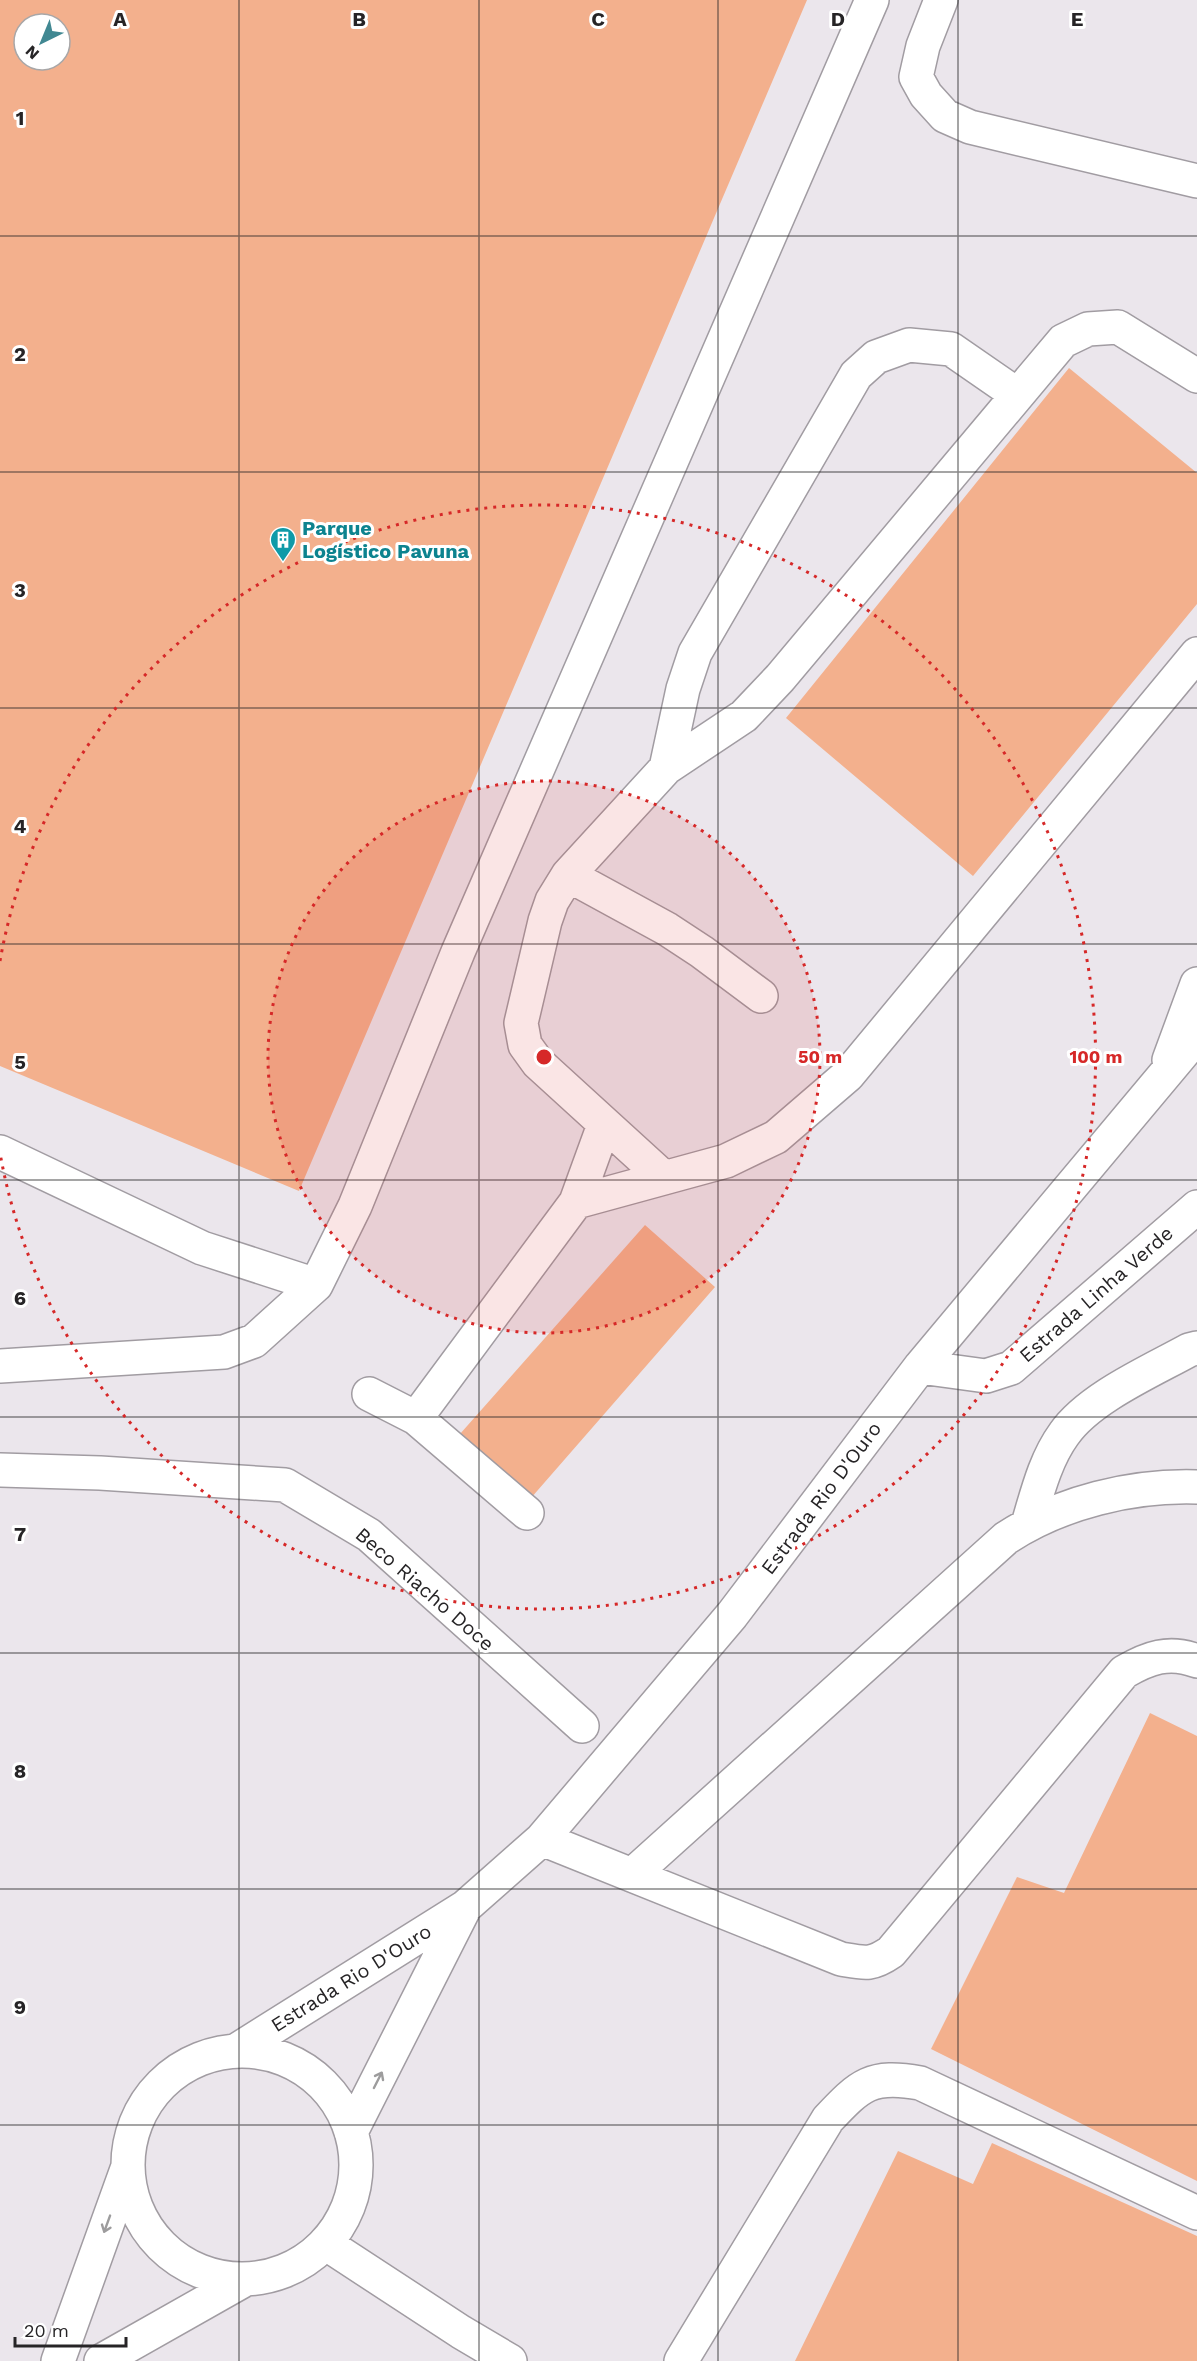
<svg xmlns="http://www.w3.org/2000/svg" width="1197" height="2361" font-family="'Work Sans',sans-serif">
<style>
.building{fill:#f3b08d;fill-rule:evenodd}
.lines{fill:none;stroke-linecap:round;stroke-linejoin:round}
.minor-casing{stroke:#a19ca2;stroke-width:36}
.minor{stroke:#fff;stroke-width:33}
.oneway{stroke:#9d9c9d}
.grid{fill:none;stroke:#262426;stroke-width:1.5;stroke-opacity:0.55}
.ring{fill:none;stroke:#d62828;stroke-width:3;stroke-dasharray:3 6}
.labels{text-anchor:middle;stroke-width:6;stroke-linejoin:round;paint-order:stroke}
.culture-label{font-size:20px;font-weight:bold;fill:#0d838f;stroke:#fff;text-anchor:start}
.street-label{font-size:20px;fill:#262426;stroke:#fff}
.grid-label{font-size:20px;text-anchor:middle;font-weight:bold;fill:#262426;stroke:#fff;stroke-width:6;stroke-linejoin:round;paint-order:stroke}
.centre{fill:#d62828;stroke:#fff;stroke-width:3}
.ring-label{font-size:18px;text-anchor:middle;font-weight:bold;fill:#d62828;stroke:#fff;stroke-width:6;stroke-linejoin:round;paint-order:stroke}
</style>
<rect width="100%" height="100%" fill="#ebe6ec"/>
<!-- building -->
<path class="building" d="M0,0H807L299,1191L0,1066ZM24,24H60V60H24Z
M1069,368L1197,473V604L973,876L786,718Z
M645,1225L715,1287L524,1506L452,1443Z
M1150,1713L1197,1736V2181L931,2049L1017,1877L1064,1893Z
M992,2143L1197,2236V2361H795L898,2151L973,2184Z"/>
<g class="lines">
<defs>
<path id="minor" d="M941,0L923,46L916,77L926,95L945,116L970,127L1197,181
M666,768L683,689L695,653L856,375L876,357L909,345L951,349L1016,394
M568,875L667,929L702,952L761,996
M1169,1060L1197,984
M0,1152L202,1248L316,1285L355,1206L458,952L872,0
M663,1177L538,1063L525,1045L521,1023L545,921L552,901L568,875L666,768L744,716L780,678L1063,341L1088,329L1118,327L1197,376
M576,1202L604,1125
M0,1366L224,1352L254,1341L316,1285
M920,1367L986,1376L1011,1368L1197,1207
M369,1394L416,1418L527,1513
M416,1418L576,1202L726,1161L776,1137L848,1075L1197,654
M0,1470L100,1473L285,1485L369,1535L582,1726
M1028,1524C1037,1494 1045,1460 1064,1434C1089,1398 1151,1371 1189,1350L1197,1348
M542,1839L841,1959C864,1963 871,1966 891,1952L1124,1672C1148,1658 1169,1650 1197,1661
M632,1875L1006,1538C1061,1502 1132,1485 1197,1487
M237,2050L465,1907L542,1839L732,1615L920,1367L1197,1036
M128 2165a114 114 0 1 1 228 0a114 114 0 1 1-228 0Z
M351,2132L465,1907
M325,2243L461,2332L510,2361
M58,2361L127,2169
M101,2361L246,2279
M681,2361L828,2119C860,2085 871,2074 920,2083L1197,2213"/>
</defs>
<!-- minor casing -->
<use href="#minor" class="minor-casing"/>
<!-- minor -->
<use href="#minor" class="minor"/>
</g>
<!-- one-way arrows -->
<defs><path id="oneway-shaft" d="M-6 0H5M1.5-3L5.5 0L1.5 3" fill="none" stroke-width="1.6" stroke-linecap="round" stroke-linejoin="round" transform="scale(1.5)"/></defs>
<g class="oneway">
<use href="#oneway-shaft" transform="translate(378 2080) rotate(-63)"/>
<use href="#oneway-shaft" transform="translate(107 2224) rotate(110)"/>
</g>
<!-- grid -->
<path class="grid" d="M239,0V2361M479,0V2361M718,0V2361M958,0V2361M0,236H1197M0,472H1197M0,708H1197M0,944H1197M0,1180H1197M0,1417H1197M0,1653H1197M0,1889H1197M0,2125H1197"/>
<!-- distance rings -->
<circle cx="544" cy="1057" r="276" fill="#d62828" fill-opacity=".12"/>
<g class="ring">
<circle cx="544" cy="1057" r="276"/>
<path d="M0 961A552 552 0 1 1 0 1153"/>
</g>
<!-- icons -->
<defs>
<symbol id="building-pin" viewBox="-11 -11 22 30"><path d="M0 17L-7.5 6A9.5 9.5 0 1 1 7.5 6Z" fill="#0f9aa8" stroke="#fff"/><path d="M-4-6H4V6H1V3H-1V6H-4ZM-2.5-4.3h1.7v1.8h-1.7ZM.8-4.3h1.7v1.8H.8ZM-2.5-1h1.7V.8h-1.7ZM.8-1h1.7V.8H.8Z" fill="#fff"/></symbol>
</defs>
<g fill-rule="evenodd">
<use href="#building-pin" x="268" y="525" width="30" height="40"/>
</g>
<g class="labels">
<!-- culture labels -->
<g class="culture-label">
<text x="302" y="535">Parque<tspan x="302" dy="23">Logístico Pavuna</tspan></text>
</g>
<!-- street labels -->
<g class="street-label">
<text transform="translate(1096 1294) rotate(-41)" y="7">Estrada Linha Verde</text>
<text transform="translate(821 1498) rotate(-53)" y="7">Estrada Rio D'Ouro</text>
<text transform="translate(425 1589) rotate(41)" y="7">Beco Riacho Doce</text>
<text transform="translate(351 1978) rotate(-32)" y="7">Estrada Rio D'Ouro</text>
</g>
</g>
<g class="grid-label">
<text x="120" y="26">A</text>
<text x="359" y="26">B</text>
<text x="598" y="26">C</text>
<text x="838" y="26">D</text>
<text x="1077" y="26">E</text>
<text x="20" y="125">1</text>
<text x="20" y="361">2</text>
<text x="20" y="597">3</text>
<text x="20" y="833">4</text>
<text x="20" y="1069">5</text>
<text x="20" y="1305">6</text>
<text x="20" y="1541">7</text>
<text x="20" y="1778">8</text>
<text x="20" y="2014">9</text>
</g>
<circle cx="544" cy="1057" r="9" class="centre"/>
<g class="ring-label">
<text x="820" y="1063">50 m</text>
<text x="1096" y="1063">100 m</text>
</g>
<!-- north arrow -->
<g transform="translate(42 42) rotate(223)"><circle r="28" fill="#ffffff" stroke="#a8a7a8" stroke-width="1.5"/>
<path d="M0-4.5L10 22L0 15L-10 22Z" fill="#418892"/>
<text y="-9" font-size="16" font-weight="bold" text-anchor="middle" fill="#262426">N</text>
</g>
<!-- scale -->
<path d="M15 2337v9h111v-9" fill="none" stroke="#262426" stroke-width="3"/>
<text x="24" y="2337" font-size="18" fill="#262426" stroke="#ffffff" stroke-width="4.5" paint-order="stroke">20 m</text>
</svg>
